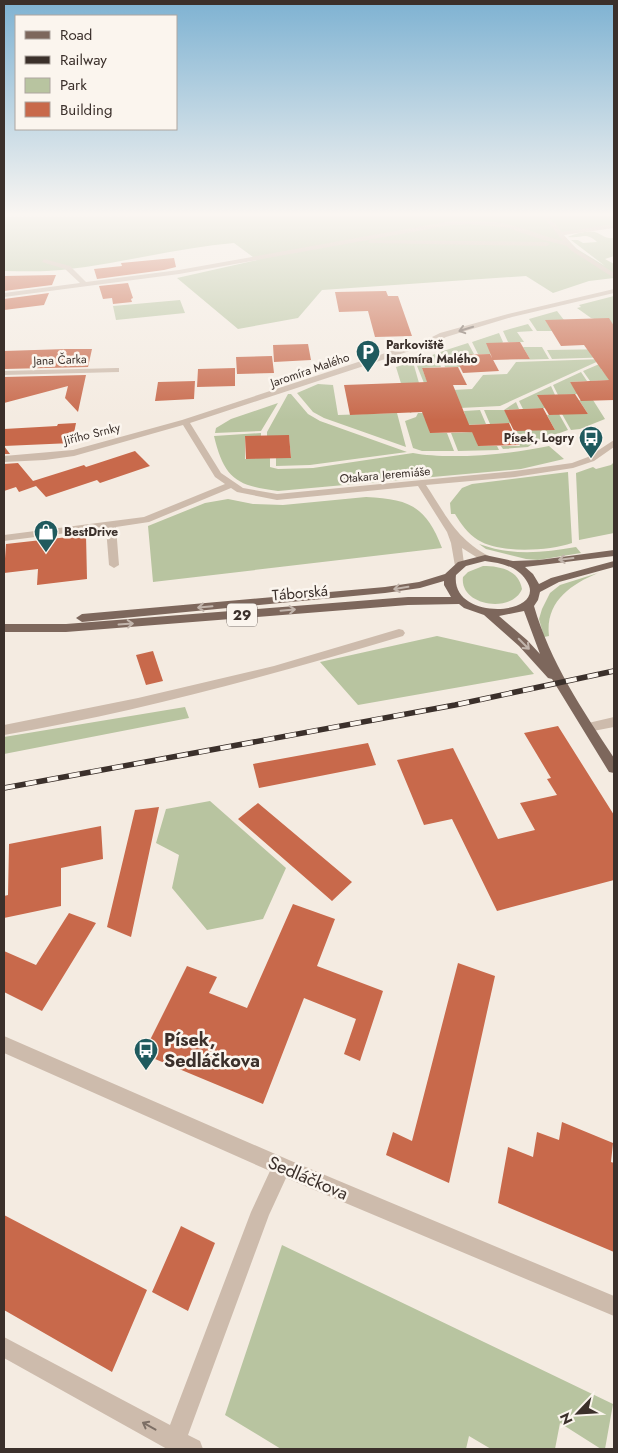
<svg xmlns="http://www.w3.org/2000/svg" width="618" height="1453" font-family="Jost,sans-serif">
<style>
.green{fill:#b8c4a0}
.building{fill:#c8694b}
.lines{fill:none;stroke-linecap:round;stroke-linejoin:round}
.minor{fill:#cdbbac;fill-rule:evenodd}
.major{fill:#7d675c;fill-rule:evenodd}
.rail-casing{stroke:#3b302b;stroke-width:5.5}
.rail{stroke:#fbf5ee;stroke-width:4;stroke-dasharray:11;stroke-linecap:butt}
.oneway{stroke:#7d6f65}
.oneway2{stroke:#c2b5ac}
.labels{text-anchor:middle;stroke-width:5;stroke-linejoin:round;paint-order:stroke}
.far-poi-label{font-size:12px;font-weight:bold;fill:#3b302b;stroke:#fbf5ee;text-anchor:start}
.far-street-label{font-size:12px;fill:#3b302b;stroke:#fbf5ee}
.shield{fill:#fbf5ee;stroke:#756b66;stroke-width:1}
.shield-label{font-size:14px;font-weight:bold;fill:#3b302b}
.street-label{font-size:15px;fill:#3b302b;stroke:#fbf5ee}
.near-poi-label{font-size:18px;font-weight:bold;fill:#3b302b;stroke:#fbf5ee;text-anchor:start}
.near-street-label{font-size:18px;fill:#3b302b;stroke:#fbf5ee}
</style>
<rect width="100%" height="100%" fill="#f4ebe1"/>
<!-- green -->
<path class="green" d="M614,216V224L563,235L577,249L605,266L571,240H578L583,243L597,242C585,231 582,239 568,237C573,234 589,230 595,232C603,235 605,239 614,238V256L605,259L614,264V278L589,281L553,293L526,276L322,290L298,318L238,329L177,278L257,260L234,243C176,248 119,264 61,270C42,272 23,271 4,271V217Z
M614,296V325H607L604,322L591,318L577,308L581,307L579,305Z
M180,300L185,313L116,320L113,306Z
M557,311L564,320L546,321L553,331H537L529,319Z
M528,324L533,331L517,332L524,342H508L503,331Z
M499,333L503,342L493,354H478L472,342Z
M468,343L474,354L461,367H445L440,352Z
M523,347H542L549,359L514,360L530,359Z
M614,349V357L552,359L547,350Z
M435,354L441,367L422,368L429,386L426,388L415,361Z
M603,359L500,406L460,408L452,390L472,389L483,375L507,374L516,362Z
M611,359L614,368L601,369L610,380L590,381L583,371Z
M413,362L421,390L412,412L410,413L396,367Z
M581,372L587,381L570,382L579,394L558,395L553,385Z
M318,384L333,385L338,415L397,413L406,447L324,418L313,412L297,393Z
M551,386L555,395L547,408L523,409L519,401Z
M288,394H291L308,414L320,421L407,452L310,465L276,466V457H291L289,436L267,437V432Z
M579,400H593L605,419L580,429L571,430L562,414H588Z
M516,402L519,409L504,410L513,423L490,424L484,410H504Z
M278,403L261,431L215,433L216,428L231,419Z
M480,410L486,424L467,425L464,411Z
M418,413H423L425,419H427L430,433H447L454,451H422L413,448L405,421L416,417Z
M559,414L568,430L535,442L528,430H555L547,415Z
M512,430H525L532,444L528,447L503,449L501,446H520Z
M474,432L478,446H497L499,450L458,451L451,433Z
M261,433V437H245V459L270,457V467L278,469L313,468L413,453C450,460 512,454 549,446L564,459L521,469L278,491C235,486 224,477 214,436Z
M614,462V533L579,540L576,473L593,467L596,469L611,465Z
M568,472L572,543C548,551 501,554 478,540C468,534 461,524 455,514H451L450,503L462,488L472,484Z
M366,497C409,499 426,506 442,548L153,582L148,526L205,503L228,499L253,504L283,505Z
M479,544C512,556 542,553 576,547L581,553L538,560L526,559L486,549Z
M483,566C500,566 519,570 522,589C512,614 459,606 463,577L468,572Z
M598,573C569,585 545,603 549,636L544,637L539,619L542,609L550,593L560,585Z
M437,636L517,654L534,674L358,705L320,662Z
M185,707L189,718L4,754V737Z
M210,801L286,868L263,919L207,930L172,888L179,855L156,843L166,809Z
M282,1245L613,1404L605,1449H601L560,1423L555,1449H491L469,1436L466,1449H281L225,1415Z"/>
<!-- building -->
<path class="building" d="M174,258L176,267L164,270L97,279L94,269L122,266L121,263Z
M56,275L52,285L4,291V276Z
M128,283L133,298L131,299L132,302L113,304L112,298L103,299L99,286Z
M386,291L388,296H398L412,336L375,337L368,311L339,312L335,292Z
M49,293L44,305L4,310V299Z
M609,318L614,326V400L581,401L570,382L609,380L584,345L561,346L545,320Z
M520,342L530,359L493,360L486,343Z
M308,344L311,360L274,362L273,345Z
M66,349H92L88,367L4,369V351Z
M490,354L499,371L463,373L454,355Z
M272,356L274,373L237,374L236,357Z
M458,367L467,385H453L472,432L430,433L422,412L350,415L344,385L427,382L422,368Z
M235,368V386L197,387L198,369Z
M86,375L78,412L65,398L68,386L4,403V377Z
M195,381L194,399L155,401L158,382Z
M575,394L588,414L549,415L537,395Z
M543,408L555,430L514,431L504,410Z
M76,423L72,443L4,446L10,454H4V429L57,426L58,424Z
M509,423L519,445L478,446L469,425Z
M289,435L291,458L246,459L245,436Z
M135,451L150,466L100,483L97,480L46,497L36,486L19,492L16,487L4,491V464L18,463L33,481L84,465L86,467Z
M86,535L87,579L37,585L38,569L4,573L6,544Z
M153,651L163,681L146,685L136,655Z
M558,726L614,815V880L497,911L452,819L424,825L397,760L453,748L498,839L535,830L520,803L557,795L547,779L551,778L524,733Z
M368,743L376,765L259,788L253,764Z
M258,803L352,882L332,901L238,819Z
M159,807L131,937L107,927L135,810Z
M101,826L103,859L61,868V906L4,918V896L8,895L9,844Z
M293,904L335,919L317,966L383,991L360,1061L344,1054L356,1019L304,998L263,1104L143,1054L187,966L217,977L209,993L247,1008Z
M69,913L96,923L42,1011L4,992V951L36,965Z
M458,963L495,976L449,1183L386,1155L393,1132L412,1141Z
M562,1122L613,1143L611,1162L614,1163V1252L498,1203L508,1147L533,1157L537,1132L559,1140Z
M4,1215L147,1290L112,1372L4,1310Z
M181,1226L215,1243L188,1311L152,1292Z"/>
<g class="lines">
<!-- minor -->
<path class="minor" d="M543,216H548L562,232L614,224V228L564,235L576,249L614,273V278L572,251L567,246L540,239L508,228L470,224L451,225L179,274L4,297V293L80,283L65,269L42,262L44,259L70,266L86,282L179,270L451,221C470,220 492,220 510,225C528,229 545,237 563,241Z
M370,240L547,242L550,244L547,246L368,243Z
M614,289V293L512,317L446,337L434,343L190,423L221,473L243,488L277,494L515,471L572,463L588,457L614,440V447L594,461L573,468L515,477L426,485C446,515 456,539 489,556V560H481L462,548L464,564L459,567L455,566L451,543L447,532L418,486L277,500L237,492L231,488L149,522L116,527L119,565L114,568L109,565L106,528L4,541V535L144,517L225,484L215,477L183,425L74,456L45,460L4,462V456L73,450L182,420L428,339L440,333L508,314Z
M116,368H119V372L4,375V371Z
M399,629L403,630L405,633L403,636C272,675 139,712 4,735V725L138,698L274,666Z
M614,717V727L588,732L584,730L582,727L584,724Z
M4,1036L289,1160L614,1296V1316L286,1178L269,1215L188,1435L200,1441L203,1449H167L4,1358V1337L170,1425L251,1212L270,1171L4,1053Z"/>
<!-- major -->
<path class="major" d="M614,550V556L525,567L533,574L539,584L551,578L614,561V567L559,582L540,592L538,600L534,606C550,662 582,709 614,758V773L609,772L552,679L548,678L519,646L484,615L464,608L459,604L408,605L66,632H4V624H66L408,597H451L444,585V581L420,588L385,593L82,622L76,618L82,614L385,587L419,582L445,574L458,562L485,555L513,561L539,560ZM485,561C500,563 517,566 526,580C551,616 450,623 456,575L466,566ZM524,611L540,654L527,640L499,616Z"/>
<defs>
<path id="rail" d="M4,788L455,705L614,671"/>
</defs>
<!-- rail casing -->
<use href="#rail" class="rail-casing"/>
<!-- rail -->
<use href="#rail" class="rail"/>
</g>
<!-- one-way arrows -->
<defs><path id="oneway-shaft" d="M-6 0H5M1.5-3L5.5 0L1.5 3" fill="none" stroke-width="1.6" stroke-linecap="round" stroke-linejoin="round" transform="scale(1.25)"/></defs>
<g class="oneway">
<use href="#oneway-shaft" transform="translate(466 329) rotate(163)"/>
<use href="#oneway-shaft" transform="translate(149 1426) rotate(-151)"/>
</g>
<g class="oneway2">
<use href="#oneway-shaft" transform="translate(566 559) rotate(173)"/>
<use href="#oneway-shaft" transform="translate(401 588) rotate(171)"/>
<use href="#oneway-shaft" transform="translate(205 607) rotate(175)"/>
<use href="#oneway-shaft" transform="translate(288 610) rotate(-5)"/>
<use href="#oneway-shaft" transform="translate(126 624) rotate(-4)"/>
<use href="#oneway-shaft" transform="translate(524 644) rotate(45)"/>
</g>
<!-- sky -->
<linearGradient id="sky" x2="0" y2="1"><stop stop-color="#7eb2d2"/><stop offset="0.51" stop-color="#faf6f2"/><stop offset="1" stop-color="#faf6f2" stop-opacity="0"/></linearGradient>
<rect width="618" height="420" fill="url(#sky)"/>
<!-- icons -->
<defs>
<symbol id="parking-pin" viewBox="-11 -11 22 30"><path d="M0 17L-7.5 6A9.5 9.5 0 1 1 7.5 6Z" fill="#1f5a5e" stroke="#fbf5ee"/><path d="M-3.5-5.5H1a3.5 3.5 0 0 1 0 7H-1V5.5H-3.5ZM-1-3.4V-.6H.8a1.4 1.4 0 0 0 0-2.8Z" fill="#fff"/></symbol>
<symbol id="bus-pin" viewBox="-11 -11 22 30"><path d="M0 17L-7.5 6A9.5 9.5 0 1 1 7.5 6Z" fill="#1f5a5e" stroke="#fbf5ee"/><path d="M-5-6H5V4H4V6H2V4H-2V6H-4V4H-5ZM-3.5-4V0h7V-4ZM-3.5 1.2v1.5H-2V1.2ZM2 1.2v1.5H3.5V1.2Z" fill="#fff"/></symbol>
<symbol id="shop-pin" viewBox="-11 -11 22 30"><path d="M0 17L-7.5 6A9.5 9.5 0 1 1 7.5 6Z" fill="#1f5a5e" stroke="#fbf5ee"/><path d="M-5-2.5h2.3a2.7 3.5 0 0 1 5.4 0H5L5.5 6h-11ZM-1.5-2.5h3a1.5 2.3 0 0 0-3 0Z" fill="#fff"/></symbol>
</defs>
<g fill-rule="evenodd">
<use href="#parking-pin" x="354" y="338" width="28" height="38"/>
<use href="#bus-pin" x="577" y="424" width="28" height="38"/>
<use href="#shop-pin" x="32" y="518" width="28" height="38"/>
<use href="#bus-pin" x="132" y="1036" width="28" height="38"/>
</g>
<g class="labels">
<!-- far-poi labels -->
<g class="far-poi-label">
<text x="386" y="349">Parkoviště<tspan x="386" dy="14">Jaromíra Malého</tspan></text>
<text x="574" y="442" text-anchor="end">Písek, Logry</text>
<text x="64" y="536">BestDrive</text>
</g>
<!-- far-street labels -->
<g class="far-street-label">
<text transform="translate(60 360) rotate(-2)" y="4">Jana Čarka</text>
<text transform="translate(310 370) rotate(-19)" y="4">Jaromíra Malého</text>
<text transform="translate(92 434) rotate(-14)" y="4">Jiřího Srnky</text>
<text transform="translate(385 475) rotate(-5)" y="4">Otakara Jeremiáše</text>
</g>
<!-- shield labels -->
<rect class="shield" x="227" y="603.5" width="30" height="23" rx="4"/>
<g class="shield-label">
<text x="242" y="620">29</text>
</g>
<!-- street labels -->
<g class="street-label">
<text transform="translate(300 593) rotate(-5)" y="5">Táborská</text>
</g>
<!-- near-poi labels -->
<g class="near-poi-label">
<text x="164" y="1046">Písek,<tspan x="164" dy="21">Sedláčkova</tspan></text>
</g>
<!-- near-street labels -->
<g class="near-street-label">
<text transform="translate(308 1178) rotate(23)" y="6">Sedláčkova</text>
</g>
</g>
<!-- border -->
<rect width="618" height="1453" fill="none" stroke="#3b302b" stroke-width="10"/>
<!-- legend -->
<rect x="15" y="15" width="162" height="115" fill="#fbf5ee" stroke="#aea6a0"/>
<rect x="25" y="31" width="25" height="8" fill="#7d675c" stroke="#aea6a0"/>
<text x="60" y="40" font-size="15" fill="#3b302b">Road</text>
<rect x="25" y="56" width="25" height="8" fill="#3b302b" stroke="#aea6a0"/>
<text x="60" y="65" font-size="15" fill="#3b302b">Railway</text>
<rect x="25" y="78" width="25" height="15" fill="#b8c4a0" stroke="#aea6a0"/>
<text x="60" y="90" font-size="15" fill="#3b302b">Park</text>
<rect x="25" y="102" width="25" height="15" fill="#c8694b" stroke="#aea6a0"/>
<text x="60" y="115" font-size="15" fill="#3b302b">Building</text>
<!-- north arrow -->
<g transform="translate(578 1413) rotate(245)" stroke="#fbf5ee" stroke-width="4" paint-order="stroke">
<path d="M0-4L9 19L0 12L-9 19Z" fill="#3b302b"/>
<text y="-8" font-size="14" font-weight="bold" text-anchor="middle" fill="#3b302b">N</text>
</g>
</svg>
